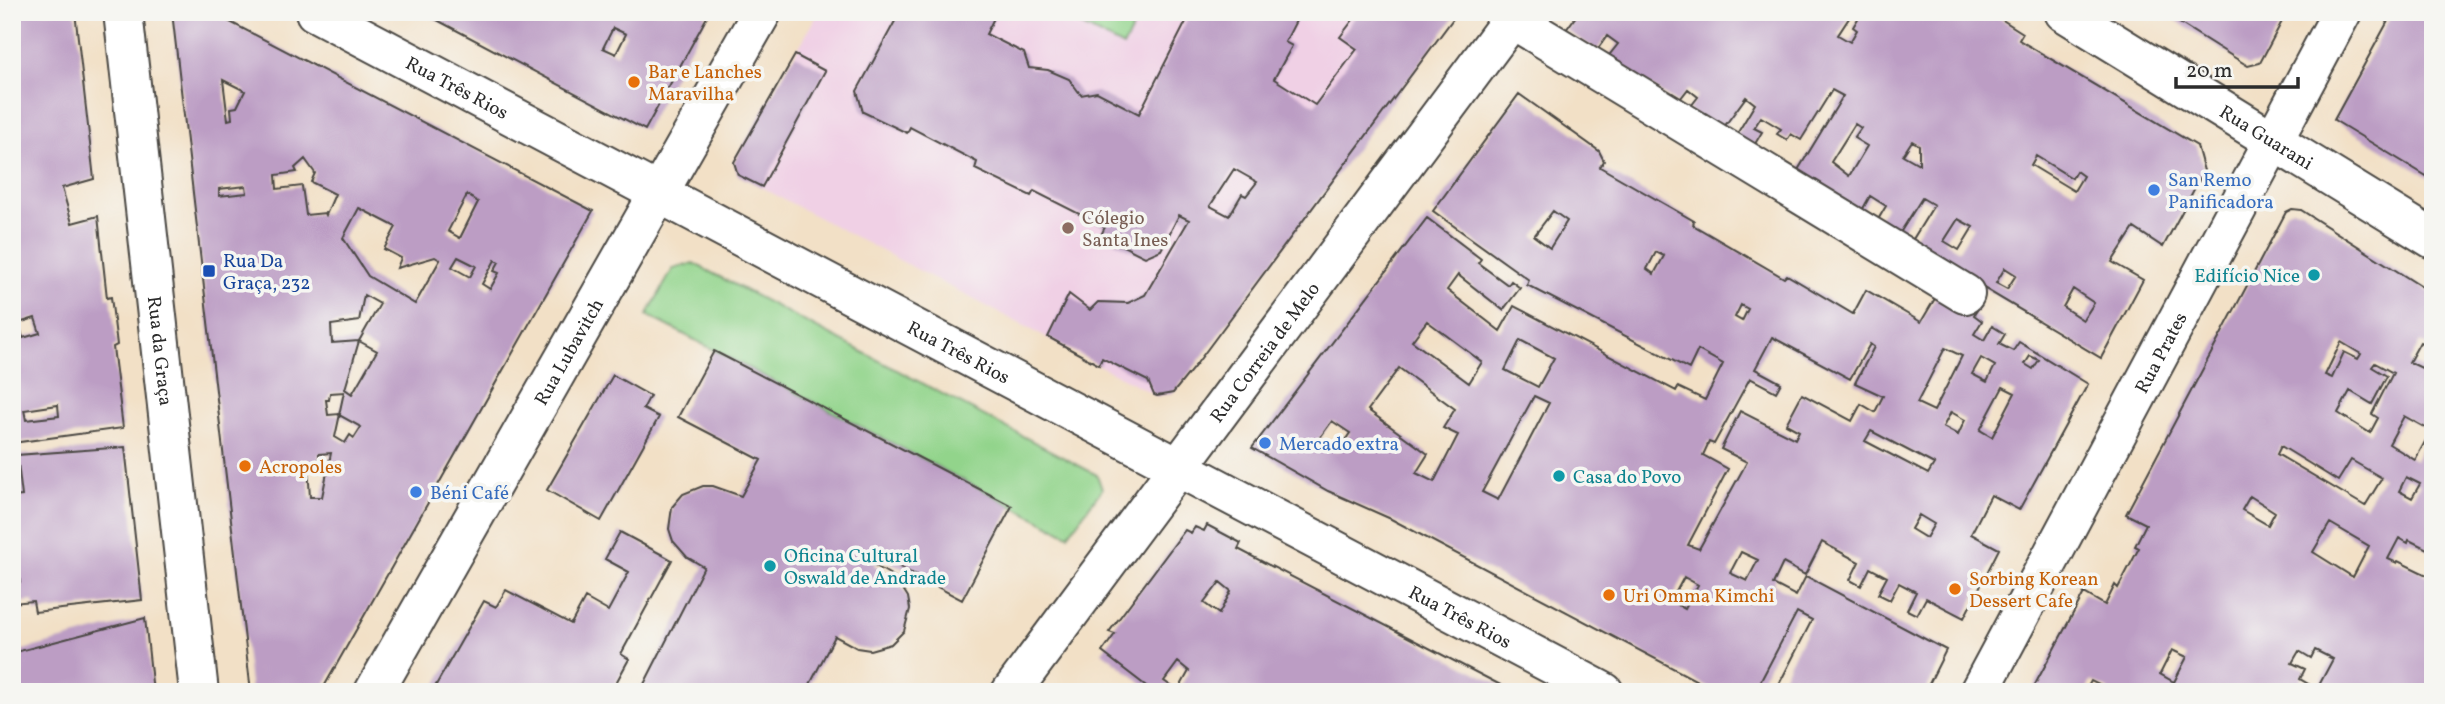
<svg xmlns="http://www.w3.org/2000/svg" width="2445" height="704" font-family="Vollkorn,serif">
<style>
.built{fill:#f0d0e5}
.green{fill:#92d48b;stroke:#5e805b;stroke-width:2}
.building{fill:#bc9dc4;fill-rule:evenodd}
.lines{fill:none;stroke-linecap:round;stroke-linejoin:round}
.minor-casing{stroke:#494642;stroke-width:42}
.minor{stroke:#fff;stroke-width:38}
.food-dot{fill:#e8710a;stroke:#f6f6f2;stroke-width:2.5}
.shop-dot{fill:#3f7fe0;stroke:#f6f6f2;stroke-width:2.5}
.education-dot{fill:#8d6e63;stroke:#f6f6f2;stroke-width:2.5}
.transit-dot{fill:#1a4fb4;stroke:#f6f6f2;stroke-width:2.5}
.culture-dot{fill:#0f9aa8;stroke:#f6f6f2;stroke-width:2.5}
.labels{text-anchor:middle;stroke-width:7;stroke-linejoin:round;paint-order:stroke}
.food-label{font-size:19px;fill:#c56008;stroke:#f6f6f2;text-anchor:start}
.street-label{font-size:19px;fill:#2b2b2b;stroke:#f6f6f2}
.shop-label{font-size:19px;fill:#366cbe;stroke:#f6f6f2;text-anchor:start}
.education-label{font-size:19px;fill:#785e54;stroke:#f6f6f2;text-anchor:start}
.transit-label{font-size:19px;fill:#164399;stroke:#f6f6f2;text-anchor:start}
.culture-label{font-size:19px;fill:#0d838f;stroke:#f6f6f2;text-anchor:start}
</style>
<rect width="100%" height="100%" fill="#f6f6f2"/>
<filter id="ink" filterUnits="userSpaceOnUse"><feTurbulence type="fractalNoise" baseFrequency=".0143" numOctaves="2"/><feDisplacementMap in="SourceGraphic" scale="14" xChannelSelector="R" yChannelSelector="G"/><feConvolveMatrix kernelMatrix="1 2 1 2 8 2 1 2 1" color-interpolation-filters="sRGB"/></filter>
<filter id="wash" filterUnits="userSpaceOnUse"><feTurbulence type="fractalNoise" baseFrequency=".00686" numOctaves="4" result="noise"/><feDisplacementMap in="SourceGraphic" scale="28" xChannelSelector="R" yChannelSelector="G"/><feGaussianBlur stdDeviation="1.57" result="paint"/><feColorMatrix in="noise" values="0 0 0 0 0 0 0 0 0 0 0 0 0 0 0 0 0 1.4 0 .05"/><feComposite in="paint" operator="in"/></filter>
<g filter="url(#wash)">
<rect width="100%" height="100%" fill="#f2e0c6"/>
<!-- built -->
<path class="built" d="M819,12H1457L1173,393L1157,396L738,175L734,162Z"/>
<!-- green -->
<path class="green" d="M1056,12H1141L1123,47Z
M693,263L1097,475L1102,489L1068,535L647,315L673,269Z"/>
<g id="blocks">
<!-- building -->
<path class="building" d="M21,12H75L94,179L62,188L72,223L98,216L107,298L111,297L117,345L113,347L123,428L12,443V14ZM35,318L40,333L23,338L19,323ZM58,405L59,416L26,420L24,410Z
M172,12H211L593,211L321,692H251ZM223,80L245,91L237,107L231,108L232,119L228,120ZM305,159L315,173L311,182L335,194L326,215L325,213L306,215L302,186L277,189L276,175L297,172L295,168ZM246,186L247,193L219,196V189ZM467,195L478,202L460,238L448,231ZM359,208L396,227L384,249L401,258L397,268L435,257L440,260L415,304L368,276L343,238ZM458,257L476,266L470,277L452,267ZM495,260L499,262L494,271L499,273L490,289L482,284ZM364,295L380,304L359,341L332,343L331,325L359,321ZM359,341L377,351L352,394L345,389ZM344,392L339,415L361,427L354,438L350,435L345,443L335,437L340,414L328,415L326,400H329L330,393ZM331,453L322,497H310L308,468L320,467L319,454Z
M422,12H707L705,16L707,17L645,130ZM613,28L626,34L616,54L603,48Z
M900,12H997L986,34L1024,53L1029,68L1048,70L1069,79L1081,95L1097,92L1139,114L1191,12H1293L1299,15L1285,42L1292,46L1274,79L1315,105L1357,49L1340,37L1359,12H1458L1195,366L1173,393L1157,396L1154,395L1148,381L1102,358L1099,365L1048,337L1069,294L1090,310L1098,302L1128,303L1145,295L1189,220L1179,215L1161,250L1145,257L1101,235L1105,227L1034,191L1031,196L975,169L977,162L910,127L907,133L863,112L857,91ZM1234,169L1257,182L1246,196L1242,194L1229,216L1210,206Z
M1579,12H1853L1838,35L1850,42L1857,30L1853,27L1862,12H1990L2023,33L2019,40L2197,146L2204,171L2163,247L2134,228L2112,262L2143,280L2101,358L1910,244L1934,205L1922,198L1898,236L1876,223L1886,206L1870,196L1860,214L1795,175L1843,96L1832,90L1801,140L1791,134L1787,140L1777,134L1781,129L1761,117L1754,128L1762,132L1752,149L1734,139L1755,104L1746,97L1721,131L1688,110L1698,97L1688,89L1677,103L1607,58L1618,44L1607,36L1597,50L1566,30ZM1855,124L1861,128L1854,138L1867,146L1849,176L1831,162ZM1912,141L1919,145V164L1903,155ZM2036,156L2072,178L2076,171L2083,176L2074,191L2031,165ZM1958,219L1973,227L1959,250L1944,241ZM2005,268L2016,275L2007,289L1996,283ZM2073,289L2094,303L2083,320L2063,307Z
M2162,12H2287L2260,63L2248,66Z
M2393,12H2433V180L2334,120Z
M795,55L825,71L762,187L738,175L734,162Z
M1519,94L1599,151L1604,161L1600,167L1694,221L1693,225L1784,278L1787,275L1853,314L1866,290L1921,322L1943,285L1979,307L1974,315L1982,321L1974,334L1984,340L1992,326L2005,334L1999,344L2013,351L2019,342L2088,384L2019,510L1991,495L1971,534L1999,549L1964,618L1926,598L1917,615L1907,610L1916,592L1899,583L1890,600L1878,594L1887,577L1870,568L1861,586L1850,580L1859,562L1822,542L1805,575L1783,563L1773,584L1796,596L1806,576L1946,650L1925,692H1775L1812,620L1797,612L1755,692H1718L1391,519L1328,491L1252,448L1427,218L1481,259L1478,263L1508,285L1511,281L1520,288L1503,310L1458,275L1447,290L1500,331L1514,306L1676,391L1678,387L1705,400L1723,364L1698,350L1689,369L1527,285L1529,280L1433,211ZM1553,211L1567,221L1550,248L1534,236ZM1656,252L1664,256L1654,274L1647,269ZM1741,305L1748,309L1742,321L1735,317ZM1427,321L1482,362L1469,383L1412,341ZM1772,337L1850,379L1870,344L1874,347L1855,383L1883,396L1875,412L1861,404L1852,421L1802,394L1786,424L1799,431L1795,439L1740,411L1721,449L1747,462L1699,549L1688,545L1728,469L1703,455L1709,442L1714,444L1750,378L1776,392L1781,383L1755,369ZM1520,340L1554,358L1538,387L1505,370ZM1945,348L1962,356L1934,411L1917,403ZM2030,356L2039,360L2033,369L2025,364ZM1981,358L1995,366L1987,382L1972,374ZM1399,368L1455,409L1443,428L1458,435L1434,482L1416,473L1428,454L1368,410ZM2003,387L2015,393L1992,437L1980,430ZM1534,396L1549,403L1498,500L1482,492ZM1951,412L1965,420L1958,435L1943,427ZM1332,421L1350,433L1337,452L1319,439ZM1871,431L1934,464L1928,474L1865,441ZM1919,515L1934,524L1926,538L1911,529ZM1741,552L1758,560L1747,581L1730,573ZM1684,577L1698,585L1685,609L1671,601Z
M2292,209L2301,210L2433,294V348L2420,342L2409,362L2428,371L2433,361V552L2409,540L2408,543L2399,538L2388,559L2397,563L2398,561L2433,578V692H2108L2109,690L2091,681L2085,692H2031L2084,593L2105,605L2115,585L2118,588L2139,548L2135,546L2146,524L2126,514L2286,212ZM2341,342L2361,354L2358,359L2344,352L2332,378L2325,375ZM2375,363L2393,373L2372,414L2378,418L2370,433L2338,413L2350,391L2372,404L2387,376L2372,367ZM2404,416L2431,431L2415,460L2389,444ZM2281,446L2338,481L2351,460L2382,478L2365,506L2277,454ZM2406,477L2420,484L2412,498L2399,491ZM2250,496L2275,512L2268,525L2242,510ZM2330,523L2369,546L2353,577L2313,552ZM2172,650L2187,657L2174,682L2160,674ZM2315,650L2333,659L2317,689L2300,679L2305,669L2292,663L2299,651L2311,658Z
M714,351L1012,506L962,600L879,556L874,565L896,578L908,597L910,609L904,631L891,644L870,650L857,648L835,636L806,692H640L704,567L687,557L673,541L669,529L672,507L683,494L703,486H713L741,496L761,460L678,417Z
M613,375L650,396L643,409L659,417L601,521L547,490Z
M125,447L142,600L35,612L33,601L12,603V583L20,582L12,517V497L22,496L17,455Z
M1207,525L1241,543L1238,549L1514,692H1154L1102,652L1115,634L1109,632L1185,530L1191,533L1195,527L1204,531ZM1220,582L1231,591L1219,614L1204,603ZM1178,662L1189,671L1178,691L1164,681Z
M620,532L672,560L621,654L629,659L611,692H432L484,601L496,607L506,590L571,624L585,598L608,611L629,572L605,559Z
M145,618L153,692H12V653Z"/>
</g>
</g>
<g filter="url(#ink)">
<use href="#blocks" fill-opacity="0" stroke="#494642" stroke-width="2"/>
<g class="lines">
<defs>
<g id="minor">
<path id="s1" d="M123,12L199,692"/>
<path id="s2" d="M315,12L1604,692"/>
<path id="s3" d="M2064,12L2433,239"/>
<path d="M1512,19L1965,294"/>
<path id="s4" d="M374,692L762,12"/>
<path id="s5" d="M1011,692L1517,12"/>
<path id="s6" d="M1979,692L2342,12"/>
</g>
</defs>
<!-- minor casing -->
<use href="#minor" class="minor-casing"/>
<!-- minor -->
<use href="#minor" class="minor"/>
</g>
</g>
<!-- markers -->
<g class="food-dot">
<circle cx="634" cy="82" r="7"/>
<circle cx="245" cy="466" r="7"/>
<circle cx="1955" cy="589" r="7"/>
<circle cx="1609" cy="595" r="7"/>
</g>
<g class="shop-dot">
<circle cx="2154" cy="190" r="7"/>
<circle cx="1265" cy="443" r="7"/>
<circle cx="416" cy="492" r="7"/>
</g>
<circle class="education-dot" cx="1068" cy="228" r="7"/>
<rect class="transit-dot" x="202" y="264" width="14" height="14" rx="3.5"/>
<g class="culture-dot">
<circle cx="2314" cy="275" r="7"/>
<circle cx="1559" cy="476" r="7"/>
<circle cx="770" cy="566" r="7"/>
</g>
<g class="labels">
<!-- food labels -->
<g class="food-label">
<text x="648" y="78">Bar e Lanches<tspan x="648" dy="22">Maravilha</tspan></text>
<text x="259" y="473">Acropoles</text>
<text x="1969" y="585">Sorbing Korean<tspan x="1969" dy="22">Dessert Cafe</tspan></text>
<text x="1623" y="602">Uri Omma Kimchi</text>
</g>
<!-- street labels -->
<g class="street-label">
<text dy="7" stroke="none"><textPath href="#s2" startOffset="161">Rua Três Rios</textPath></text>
<text dy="7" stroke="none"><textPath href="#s3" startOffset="238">Rua Guarani</textPath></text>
<text dy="7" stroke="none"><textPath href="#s1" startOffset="341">Rua da Graça</textPath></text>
<text dy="7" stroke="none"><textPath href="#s4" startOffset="392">Rua Lubavitch</textPath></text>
<text dy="7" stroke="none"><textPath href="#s2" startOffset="728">Rua Três Rios</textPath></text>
<text dy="7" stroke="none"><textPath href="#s6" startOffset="385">Rua Prates</textPath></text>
<text dy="7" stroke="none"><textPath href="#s5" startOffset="424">Rua Correia de Melo</textPath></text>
<text dy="7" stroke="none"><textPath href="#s2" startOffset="1295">Rua Três Rios</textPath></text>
</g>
<!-- shop labels -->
<g class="shop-label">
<text x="2168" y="186">San Remo<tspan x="2168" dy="22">Panificadora</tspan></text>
<text x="1279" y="450">Mercado extra</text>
<text x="430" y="499">Béni Café</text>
</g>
<!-- education labels -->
<g class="education-label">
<text x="1082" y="224">Cólegio<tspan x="1082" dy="22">Santa Ines</tspan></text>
</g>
<!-- transit labels -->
<g class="transit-label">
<text x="223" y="267">Rua Da<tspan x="223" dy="22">Graça, 232</tspan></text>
</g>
<!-- culture labels -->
<g class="culture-label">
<text x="2300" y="282" text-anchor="end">Edifício Nice</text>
<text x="1573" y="483">Casa do Povo</text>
<text x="784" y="562">Oficina Cultural<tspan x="784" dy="22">Oswald de Andrade</tspan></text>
</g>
</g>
<!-- margin -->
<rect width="2445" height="704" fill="none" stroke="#f6f6f2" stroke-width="42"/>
<!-- scale -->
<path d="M2176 77v10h122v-10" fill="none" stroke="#2b2b2b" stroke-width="3.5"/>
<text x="2186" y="77" font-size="21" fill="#2b2b2b" stroke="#f6f6f2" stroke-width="5" paint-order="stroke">20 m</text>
</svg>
